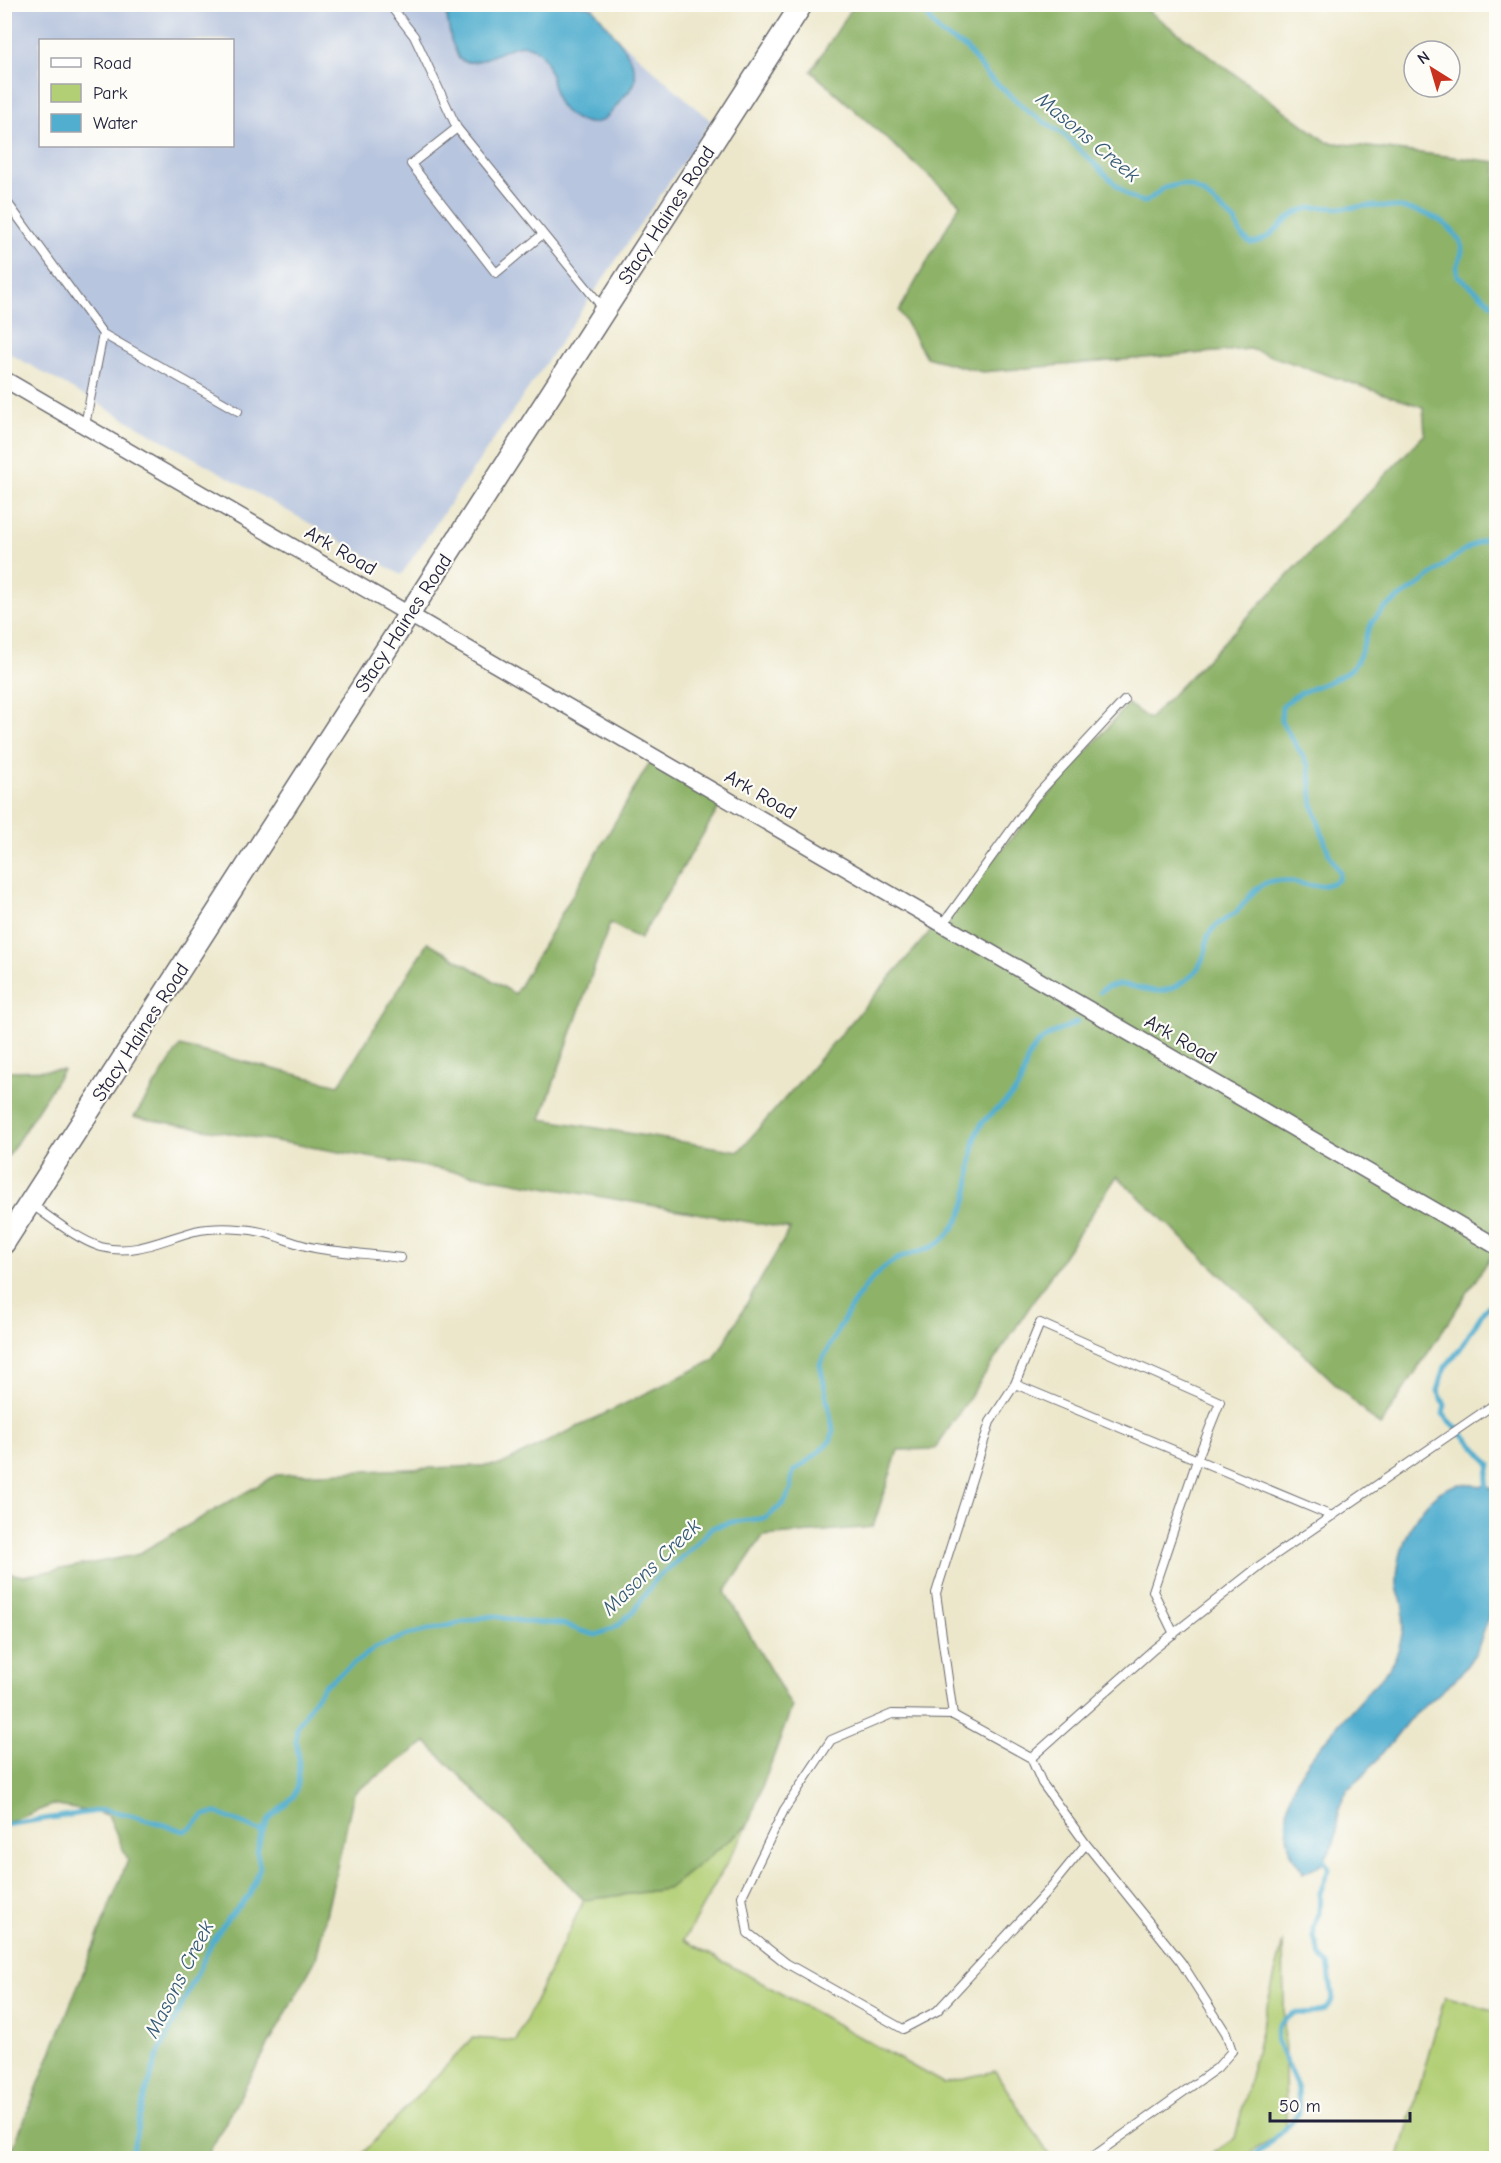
<svg xmlns="http://www.w3.org/2000/svg" width="1501" height="2163" font-family="'Comic Neue',sans-serif">
<style>
.industrial{fill:#b7c5de;fill-rule:evenodd}
.green{fill:#b2cf76;stroke:#6a7858;stroke-width:1.5}
.forest{fill:#8db267;stroke:#586a51;stroke-width:1.5}
.water{fill:#51aecf;stroke:#3a6885;stroke-width:1.5}
.lines{fill:none;stroke-linecap:round;stroke-linejoin:round}
.stream{stroke:#51aecf;stroke-width:5}
.lane-casing{stroke:#69676d;stroke-width:10}
.street-casing{stroke:#69676d;stroke-width:18}
.secondary-casing{stroke:#69676d;stroke-width:24}
.lane{stroke:#fff;stroke-width:8}
.street{stroke:#fff;stroke-width:15}
.secondary{stroke:#fff;stroke-width:21}
.labels{text-anchor:middle;stroke-width:4.5;stroke-linejoin:round;paint-order:stroke}
.street-label{font-size:20px;fill:#22223b;stroke:#fdfcf7}
.water-label{font-size:21px;font-style:italic;fill:#355a76;stroke:#fdfcf7}
</style>
<rect width="100%" height="100%" fill="#fdfcf7"/>
<filter id="ink" filterUnits="userSpaceOnUse"><feTurbulence type="fractalNoise" baseFrequency=".0167" numOctaves="2"/><feDisplacementMap in="SourceGraphic" scale="12" xChannelSelector="R" yChannelSelector="G"/><feConvolveMatrix kernelMatrix="1 2 1 2 8 2 1 2 1" color-interpolation-filters="sRGB"/></filter>
<filter id="wash" filterUnits="userSpaceOnUse"><feTurbulence type="fractalNoise" baseFrequency=".008" numOctaves="4" result="noise"/><feDisplacementMap in="SourceGraphic" scale="24" xChannelSelector="R" yChannelSelector="G"/><feGaussianBlur stdDeviation="1.35" result="paint"/><feColorMatrix in="noise" values="0 0 0 0 0 0 0 0 0 0 0 0 0 0 0 0 0 1.4 0 .05"/><feComposite in="paint" operator="in"/></filter>
<g filter="url(#wash)">
<rect width="100%" height="100%" fill="#ece7cb"/>
<!-- industrial -->
<path class="industrial" d="M5,5H590L614,35L711,121L401,575L5,351ZM40,40H232V146H40Z"/>
<!-- green -->
<path class="green" d="M748,1825L684,1940L943,2083L995,2071L1051,2158H358L473,2038L516,2041L584,1900L667,1889Z
M1283,1942L1286,2128L1243,2158H1206L1235,2138Z
M1445,1996L1496,2011V2158H1399Z"/>
<!-- forest -->
<path class="forest" d="M854,5H1140L1327,142L1496,162V1249L1380,1426L1117,1176L935,1449L898,1450L873,1527L763,1536L725,1592L792,1707L748,1825L668,1889L584,1900L426,1742L354,1793L316,1959L206,2158H9L128,1860L108,1815L52,1805L5,1824V1572L23,1576L136,1555L276,1475L500,1465L714,1360L790,1229L134,1117L180,1046L339,1085L428,942L515,994L654,755L726,796L640,939L610,923L541,1119L739,1151L1128,704L1149,719L1425,434L1423,407L1250,349L982,372L926,357L899,311L960,204L811,71Z
M63,1070L5,1161V1071Z"/>
<!-- water -->
<path class="water" d="M580,5L593,8C605,25 646,65 633,86C630,91 625,95 621,100C608,117 600,130 576,119C568,115 561,109 557,100C550,81 552,60 534,48C513,35 481,73 459,59L451,40L445,5Z
M1459,1484L1486,1486L1496,1490V1594L1477,1651L1461,1674L1408,1721L1368,1771L1348,1789L1340,1806L1334,1845L1321,1865L1303,1873C1302,1868 1297,1864 1294,1859C1285,1841 1285,1815 1290,1796C1297,1768 1342,1721 1362,1698C1376,1682 1393,1669 1399,1647C1403,1634 1405,1616 1402,1602C1400,1596 1397,1591 1397,1585C1396,1547 1419,1493 1459,1484Z"/>
<g class="lines">
<!-- stream -->
<path class="stream" d="M926,4L929,19L941,34L966,48L988,76L1029,112L1063,134L1127,195L1139,201L1146,202L1164,188L1181,184L1192,187L1203,193L1235,221L1242,236L1251,243C1277,239 1280,218 1303,210C1317,205 1330,208 1344,208C1354,208 1365,205 1376,206C1407,207 1444,212 1460,242C1467,255 1453,264 1458,276L1496,307
M1100,992C1118,976 1141,992 1161,991C1170,990 1179,985 1186,980C1196,974 1203,961 1206,950C1207,945 1206,941 1208,936C1213,925 1225,920 1235,913C1246,904 1251,890 1264,884C1287,872 1314,897 1339,879L1340,873L1329,854L1313,806L1309,766L1281,721L1282,707C1303,685 1329,687 1350,670C1363,659 1363,636 1373,621C1384,606 1401,597 1416,587C1442,569 1465,544 1496,535
M1485,1490L1490,1465L1479,1451L1443,1414L1445,1405L1438,1391L1445,1367L1460,1349L1483,1312L1496,1298
M4,1825L104,1810L131,1815L184,1831C199,1827 198,1812 217,1813L262,1832
M131,2158L142,2107L157,2057L213,1940L228,1918L249,1896L254,1884L260,1867L257,1853L261,1835L270,1818L294,1796L298,1784L299,1759L296,1740L297,1727L313,1701L325,1685L375,1648L408,1635L480,1618L493,1616L525,1622L563,1624L581,1631L596,1635L614,1628L633,1612L656,1579L694,1547L711,1528L732,1522L766,1518L784,1503L792,1488L791,1479L794,1471L813,1457L831,1440L833,1430L831,1419L820,1364C839,1330 856,1288 889,1264C912,1247 933,1257 954,1227C975,1198 967,1168 976,1136C981,1117 1003,1107 1015,1092C1029,1074 1020,1059 1041,1041C1051,1032 1065,1029 1077,1022
M1252,2158L1289,2125L1299,2112L1298,2088L1277,2042C1274,2026 1282,2021 1294,2013C1311,2014 1324,2015 1333,1999L1328,1964L1320,1956L1314,1937V1928L1319,1913L1320,1893L1329,1869L1322,1854"/>
</g>
</g>
<g filter="url(#ink)">
<g class="lines">
<defs>
<path id="lane" d="M389,4L414,36L457,128L603,308
M457,128L411,164L496,273L543,234
M4,198L103,334L85,425
M103,334L238,411
M943,924L1035,797L1125,700
M31,1204C51,1218 78,1240 101,1247C134,1256 164,1239 195,1231C209,1228 226,1228 240,1229C269,1230 288,1243 315,1248C344,1253 373,1254 401,1258
M1015,1384L1040,1323L1220,1402L1197,1460L1153,1591L1174,1634
M953,1715L892,1714L831,1740L784,1810L742,1896L748,1933L786,1963L903,2029L937,2011L1046,1893L1086,1844L1042,1783L1031,1758L953,1715L936,1593L990,1422L1015,1384L1332,1516
M1031,1758L1154,1649L1262,1564L1496,1403
M1086,1844L1181,1962L1226,2033L1232,2051L1217,2068L1091,2158"/>
<path id="street" d="M4,379L1496,1246"/>
<path id="secondary" d="M4,1243L802,4"/>
</defs>
<!-- lane casing -->
<use href="#lane" class="lane-casing"/>
<!-- street casing -->
<use href="#street" class="street-casing"/>
<!-- secondary casing -->
<use href="#secondary" class="secondary-casing"/>
<!-- lane -->
<use href="#lane" class="lane"/>
<!-- street -->
<use href="#street" class="street"/>
<!-- secondary -->
<use href="#secondary" class="secondary"/>
</g>
</g>
<g class="labels">
<!-- street labels -->
<g class="street-label">
<text transform="translate(666 215) rotate(-57)" y="7">Stacy Haines Road</text>
<text transform="translate(341 550) rotate(30)" y="7">Ark Road</text>
<text transform="translate(403 623) rotate(-57)" y="7">Stacy Haines Road</text>
<text transform="translate(761 794) rotate(30)" y="7">Ark Road</text>
<text transform="translate(140 1032) rotate(-57)" y="7">Stacy Haines Road</text>
<text transform="translate(1181 1039) rotate(30)" y="7">Ark Road</text>
</g>
<!-- water labels -->
<g class="water-label">
<text transform="translate(1088 137) rotate(40)" y="7">Masons Creek</text>
<text transform="translate(651 1567) rotate(-44)" y="7">Masons Creek</text>
<text transform="translate(179 1979) rotate(-63)" y="7">Masons Creek</text>
</g>
</g>
<!-- margin -->
<rect width="1501" height="2163" fill="none" stroke="#fdfcf7" stroke-width="24"/>
<!-- legend -->
<rect x="39" y="39" width="195" height="108" fill="#fdfcf7" stroke="#a5a5ac" stroke-width="1.5"/>
<rect x="51" y="58" width="30" height="9" fill="#ffffff" stroke="#a5a5ac" stroke-width="1.5"/>
<text x="93" y="69" font-size="18" fill="#22223b">Road</text>
<rect x="51" y="84" width="30" height="18" fill="#b2cf76" stroke="#a5a5ac" stroke-width="1.5"/>
<text x="93" y="99" font-size="18" fill="#22223b">Park</text>
<rect x="51" y="114" width="30" height="18" fill="#51aecf" stroke="#a5a5ac" stroke-width="1.5"/>
<text x="93" y="129" font-size="18" fill="#22223b">Water</text>
<!-- north arrow -->
<g transform="translate(1432 69) rotate(323)"><circle r="28" fill="#fdfcf7" stroke="#a5a5ac" stroke-width="1.5"/>
<path d="M0-4.5L10 22L0 15L-10 22Z" fill="#c8321e"/>
<text y="-9" font-size="16" font-weight="bold" text-anchor="middle" fill="#22223b">N</text>
</g>
<!-- scale -->
<path d="M1270 2112v9h140v-9" fill="none" stroke="#22223b" stroke-width="3"/>
<text x="1279" y="2112" font-size="18" fill="#22223b" stroke="#fdfcf7" stroke-width="4.5" paint-order="stroke">50 m</text>
</svg>
